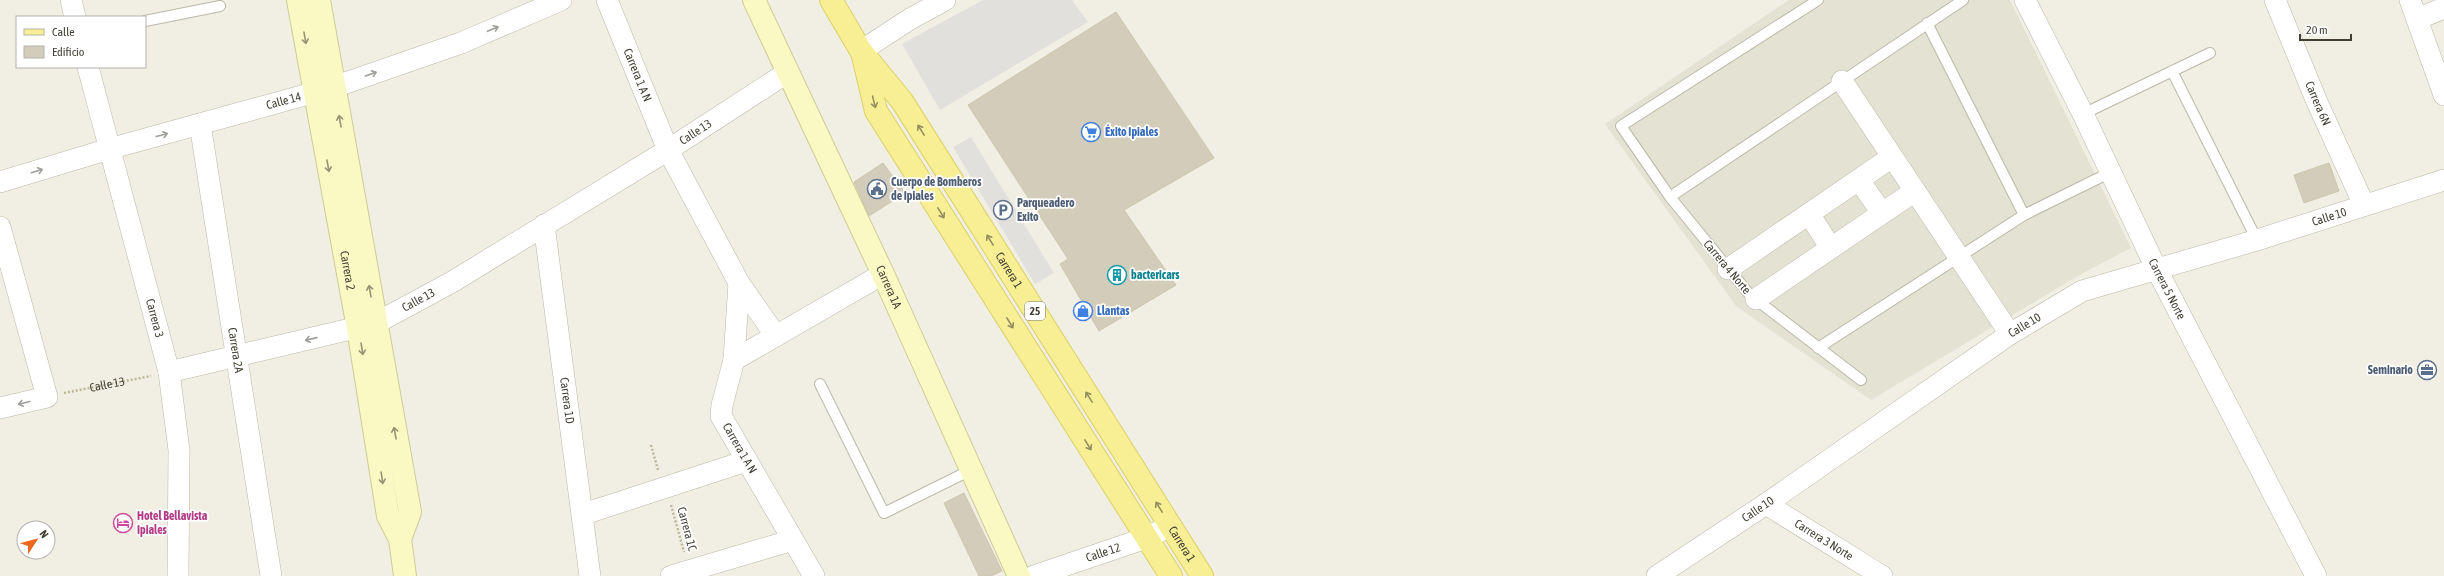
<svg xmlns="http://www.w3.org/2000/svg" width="2444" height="576" font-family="'Asap Condensed',sans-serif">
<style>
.residential{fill:#e4e2d2}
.parking{fill:#e1e0dc}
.building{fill:#d1cdba;stroke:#ccc6ad}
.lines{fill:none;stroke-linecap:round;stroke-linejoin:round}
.lane-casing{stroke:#bbb8a7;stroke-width:12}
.street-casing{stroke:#bbb8a7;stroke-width:22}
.secondary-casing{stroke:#cecb96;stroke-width:24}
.primary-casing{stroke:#dbd067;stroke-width:24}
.path{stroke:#bcb799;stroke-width:2.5;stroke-dasharray:2 2;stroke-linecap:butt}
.lane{stroke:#fff;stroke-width:10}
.street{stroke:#fff;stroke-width:21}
.secondary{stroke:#fbf9c3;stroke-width:22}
.primary{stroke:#f8ef95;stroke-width:22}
.oneway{stroke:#a09f9a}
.oneway2{stroke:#959374}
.oneway3{stroke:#948e60}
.labels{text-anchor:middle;stroke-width:3.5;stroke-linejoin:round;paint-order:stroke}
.shield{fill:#fff;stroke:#7b7971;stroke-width:1}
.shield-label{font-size:11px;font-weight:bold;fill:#423f34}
.street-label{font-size:12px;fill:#423f34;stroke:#fff}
.shop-label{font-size:12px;font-weight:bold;fill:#366cbe;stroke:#fff;text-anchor:start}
.service-label{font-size:12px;font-weight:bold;fill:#4e5e75;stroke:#fff;text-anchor:start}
.culture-label{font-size:12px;font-weight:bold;fill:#0d838f;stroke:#fff;text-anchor:start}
.hotel-label{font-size:12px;font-weight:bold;fill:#b23c85;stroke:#fff;text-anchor:start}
</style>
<rect width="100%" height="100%" fill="#f1efe4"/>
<!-- residential -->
<path class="residential" d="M1789,0H2010L2131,248L2081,274L1871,400L1736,306L1605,124Z"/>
<!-- parking -->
<path class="parking" d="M983,0H1072L1088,22L940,110L902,44Z
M971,137L1054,273L1035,284L953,147Z"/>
<!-- building -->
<path class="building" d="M1116,12L1214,158L1124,210L1176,285L1099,331L1060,264L1068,259L968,105Z
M883,163L905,193L869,216L854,182Z
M2329,163L2339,191L2304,203L2294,175Z
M964,493L1002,571L991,576H979L944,503Z"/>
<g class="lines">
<defs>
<path id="lane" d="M1818,0L1621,126L1670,197L1750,295L1861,380
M145,21L220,6
M1927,23L2024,215
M2172,71L2257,240
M2083,114L2210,53
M1670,197L1963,0
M1818,348L2024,215L2111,172
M820,384L884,513L971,470"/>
<g id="street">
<path d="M71,0L75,17"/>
<path id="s2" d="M607,0L668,150L739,283L776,336"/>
<path id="s3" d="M2025,0L2083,114L2156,268L2316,576"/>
<path id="s4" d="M2275,0L2317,102L2364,205"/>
<path d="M2410,0L2444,95"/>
<path d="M2417,19L2444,8"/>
<path d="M861,51L910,19L945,0"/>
<path id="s5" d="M88,67L169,372L179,450L178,576"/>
<path d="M1842,81L2010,334"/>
<path id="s6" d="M200,124L271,576"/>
<path d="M1859,180L1882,213"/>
<path id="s7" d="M0,182L109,149L334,87L461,43L561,0"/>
<path d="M1809,214L1831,248"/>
<path id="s8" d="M544,225L590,576"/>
<path d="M0,227L47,397L0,408"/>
<path d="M1728,269L1892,157"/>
<path id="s9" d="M739,283L734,360L722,405L721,416L814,576"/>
<path d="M1756,299L1915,191"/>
<path d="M734,360L883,274"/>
<path id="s10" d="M169,372L376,323L452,282L668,150L788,72"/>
<path id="s11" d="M1766,504L1882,576"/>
<path d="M584,514L746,461"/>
<path d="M671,576L793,540"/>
<path id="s12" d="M1034,576L1146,538L1170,526"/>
<path id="s13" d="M1657,576L1766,504L2010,334L2082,291L2257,240L2444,180"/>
</g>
<g id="secondary">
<path id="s14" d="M298,0L358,328L388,516L400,539L405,576"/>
<path d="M319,0L410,512L400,539"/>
<path id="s15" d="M754,0L883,274L1019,576"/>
</g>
<g id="primary">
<path id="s16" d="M831,0L861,51L902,101L1202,576"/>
<path d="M863,56L876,111L1171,576"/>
</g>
</defs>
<!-- lane casing -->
<use href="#lane" class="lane-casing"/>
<!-- street casing -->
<use href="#street" class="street-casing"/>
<!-- secondary casing -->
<use href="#secondary" class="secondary-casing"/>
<!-- primary casing -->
<use href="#primary" class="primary-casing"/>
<!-- path -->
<g class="path">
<path id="s1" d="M64,393L151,376"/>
<path d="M651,445L658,470"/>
<path d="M671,505L684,552"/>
</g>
<!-- lane -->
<use href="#lane" class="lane"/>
<!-- street -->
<use href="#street" class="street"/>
<!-- secondary -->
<use href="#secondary" class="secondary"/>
<!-- primary -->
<use href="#primary" class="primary"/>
</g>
<!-- one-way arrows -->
<defs><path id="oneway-shaft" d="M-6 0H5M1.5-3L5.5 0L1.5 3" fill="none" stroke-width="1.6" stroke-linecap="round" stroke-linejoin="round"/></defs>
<g class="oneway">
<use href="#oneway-shaft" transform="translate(493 29) rotate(-23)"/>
<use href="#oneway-shaft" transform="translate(371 74) rotate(-19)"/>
<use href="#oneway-shaft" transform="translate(162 135) rotate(-15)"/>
<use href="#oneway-shaft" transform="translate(37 171) rotate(-17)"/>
<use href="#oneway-shaft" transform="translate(311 339) rotate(167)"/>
<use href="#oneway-shaft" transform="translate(24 403) rotate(166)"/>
</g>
<g class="oneway2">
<use href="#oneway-shaft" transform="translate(305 38) rotate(80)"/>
<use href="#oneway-shaft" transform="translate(340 121) rotate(-100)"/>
<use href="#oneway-shaft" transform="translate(328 166) rotate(80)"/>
<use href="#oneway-shaft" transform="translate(370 291) rotate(-100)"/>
<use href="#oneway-shaft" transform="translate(362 349) rotate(81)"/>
<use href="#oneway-shaft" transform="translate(395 433) rotate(-100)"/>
<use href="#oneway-shaft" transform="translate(382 478) rotate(81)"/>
</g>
<g class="oneway3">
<use href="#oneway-shaft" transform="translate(874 102) rotate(76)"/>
<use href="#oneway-shaft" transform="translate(921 130) rotate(-122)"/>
<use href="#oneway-shaft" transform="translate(941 213) rotate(58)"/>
<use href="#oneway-shaft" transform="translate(990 240) rotate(-122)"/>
<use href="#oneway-shaft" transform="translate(1010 323) rotate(58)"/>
<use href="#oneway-shaft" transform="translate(1089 397) rotate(-122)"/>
<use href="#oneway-shaft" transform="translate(1088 445) rotate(58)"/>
<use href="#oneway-shaft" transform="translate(1159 507) rotate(-122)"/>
</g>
<!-- icons -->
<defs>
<symbol id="supermarket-ring" viewBox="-11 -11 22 22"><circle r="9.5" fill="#fff" stroke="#3f7fe0" stroke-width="1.5"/><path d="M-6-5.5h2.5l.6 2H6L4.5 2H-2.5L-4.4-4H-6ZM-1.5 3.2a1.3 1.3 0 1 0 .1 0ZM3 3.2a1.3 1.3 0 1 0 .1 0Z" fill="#3f7fe0"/></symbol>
<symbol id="civic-ring" viewBox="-11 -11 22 22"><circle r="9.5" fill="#fff" stroke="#5c6f8a" stroke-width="1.5"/><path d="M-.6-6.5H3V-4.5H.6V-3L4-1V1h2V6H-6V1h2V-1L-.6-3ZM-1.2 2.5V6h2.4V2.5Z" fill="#5c6f8a"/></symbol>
<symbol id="parking-ring" viewBox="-11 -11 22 22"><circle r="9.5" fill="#fff" stroke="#5c6f8a" stroke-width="1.5"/><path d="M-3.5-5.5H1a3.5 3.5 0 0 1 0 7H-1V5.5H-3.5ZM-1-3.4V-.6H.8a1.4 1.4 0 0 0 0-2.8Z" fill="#5c6f8a"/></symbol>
<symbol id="building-ring" viewBox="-11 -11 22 22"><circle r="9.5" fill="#fff" stroke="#0f9aa8" stroke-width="1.5"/><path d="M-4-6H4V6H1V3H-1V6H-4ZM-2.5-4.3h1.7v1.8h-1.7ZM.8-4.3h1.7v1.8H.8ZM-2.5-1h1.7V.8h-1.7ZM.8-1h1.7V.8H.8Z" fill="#0f9aa8"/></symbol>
<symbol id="shop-ring" viewBox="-11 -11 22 22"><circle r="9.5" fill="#fff" stroke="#3f7fe0" stroke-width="1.5"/><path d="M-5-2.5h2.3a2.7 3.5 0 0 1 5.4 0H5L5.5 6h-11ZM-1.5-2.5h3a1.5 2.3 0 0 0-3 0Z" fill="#3f7fe0"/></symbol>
<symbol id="office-ring" viewBox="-11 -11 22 22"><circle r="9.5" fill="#fff" stroke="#5c6f8a" stroke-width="1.5"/><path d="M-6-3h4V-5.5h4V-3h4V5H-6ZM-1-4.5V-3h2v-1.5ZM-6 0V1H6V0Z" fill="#5c6f8a"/></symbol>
<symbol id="hotel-ring" viewBox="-11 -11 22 22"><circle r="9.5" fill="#fff" stroke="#d1479c" stroke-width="1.5"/><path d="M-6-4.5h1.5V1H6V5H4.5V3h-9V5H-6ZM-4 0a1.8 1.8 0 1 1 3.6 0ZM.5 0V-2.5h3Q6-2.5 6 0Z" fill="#d1479c"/></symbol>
</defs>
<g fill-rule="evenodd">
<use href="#supermarket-ring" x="1080" y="121" width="22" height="22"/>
<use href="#civic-ring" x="866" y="178" width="22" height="22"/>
<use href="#parking-ring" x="992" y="199" width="22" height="22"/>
<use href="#building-ring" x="1106" y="264" width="22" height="22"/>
<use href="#shop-ring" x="1072" y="300" width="22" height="22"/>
<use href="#office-ring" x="2416" y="359" width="22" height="22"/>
<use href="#hotel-ring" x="112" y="512" width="22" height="22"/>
</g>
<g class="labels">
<!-- shield labels -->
<rect class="shield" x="1025" y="302" width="20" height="18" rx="3"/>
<g class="shield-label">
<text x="1035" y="315">25</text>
</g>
<!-- street labels -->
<g class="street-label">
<text dy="4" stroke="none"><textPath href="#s2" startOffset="81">Carrera 1 A N</textPath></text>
<text dy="4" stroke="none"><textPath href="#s7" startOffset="295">Calle 14</textPath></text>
<text dy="4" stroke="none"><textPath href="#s4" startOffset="112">Carrera 6N</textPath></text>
<text dy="4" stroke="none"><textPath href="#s10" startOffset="585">Calle 13</textPath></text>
<text dy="4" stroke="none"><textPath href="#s13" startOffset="770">Calle 10</textPath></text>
<text transform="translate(1727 267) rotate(50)" y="4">Carrera 4 Norte</text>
<text dy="4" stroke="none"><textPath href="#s14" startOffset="275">Carrera 2</textPath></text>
<text dy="4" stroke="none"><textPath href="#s16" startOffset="324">Carrera 1</textPath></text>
<text dy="4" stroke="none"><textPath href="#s15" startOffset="317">Carrera 1A</textPath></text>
<text dy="4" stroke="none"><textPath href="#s3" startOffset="322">Carrera 5 Norte</textPath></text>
<text dy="4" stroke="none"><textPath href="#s10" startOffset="261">Calle 13</textPath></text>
<text dy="4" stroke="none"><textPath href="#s5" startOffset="260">Carrera 3</textPath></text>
<text dy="4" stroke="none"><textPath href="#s13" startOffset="445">Calle 10</textPath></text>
<text dy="4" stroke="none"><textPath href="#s6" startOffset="229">Carrera 2A</textPath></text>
<text dy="4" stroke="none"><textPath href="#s1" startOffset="44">Calle 13</textPath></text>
<text dy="4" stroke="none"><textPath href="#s8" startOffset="177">Carrera 1D</textPath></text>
<text dy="4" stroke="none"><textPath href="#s9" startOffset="172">Carrera 1 A N</textPath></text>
<text dy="4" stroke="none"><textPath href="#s13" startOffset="121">Calle 10</textPath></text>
<text transform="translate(687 529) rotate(75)" y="4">Carrera 1C</text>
<text dy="4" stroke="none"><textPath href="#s11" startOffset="68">Carrera 3 Norte</textPath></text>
<text dy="4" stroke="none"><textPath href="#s16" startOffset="648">Carrera 1</textPath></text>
<text dy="4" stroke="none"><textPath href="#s12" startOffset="73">Calle 12</textPath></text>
</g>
<!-- shop labels -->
<g class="shop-label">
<text x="1105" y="136">Éxito Ipiales</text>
<text x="1097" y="315">Llantas</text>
</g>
<!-- service labels -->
<g class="service-label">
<text x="891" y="186">Cuerpo de Bomberos<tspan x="891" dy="14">de Ipiales</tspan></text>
<text x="1017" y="207">Parqueadero<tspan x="1017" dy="14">Exito</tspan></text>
<text x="2413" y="374" text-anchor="end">Seminario</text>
</g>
<!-- culture labels -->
<g class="culture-label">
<text x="1131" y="279">bactericars</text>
</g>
<!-- hotel labels -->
<g class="hotel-label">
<text x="137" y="520">Hotel Bellavista<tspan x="137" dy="14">Ipiales</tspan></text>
</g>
</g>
<!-- legend -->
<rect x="16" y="16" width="130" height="52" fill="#ffffff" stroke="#b3b2ae"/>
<rect x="24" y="29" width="20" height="6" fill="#f8ef95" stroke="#b3b2ae"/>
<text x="52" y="36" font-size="12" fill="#423f34">Calle</text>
<rect x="24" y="46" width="20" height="12" fill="#d1cdba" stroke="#b3b2ae"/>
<text x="52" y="56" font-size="12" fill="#423f34">Edificio</text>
<!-- north arrow -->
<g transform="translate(36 540) rotate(54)"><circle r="19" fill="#ffffff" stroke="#b3b2ae"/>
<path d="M0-3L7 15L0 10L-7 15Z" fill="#ed671e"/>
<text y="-6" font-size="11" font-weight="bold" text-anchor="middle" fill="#423f34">N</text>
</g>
<!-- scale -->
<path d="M2300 34v6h51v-6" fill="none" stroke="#423f34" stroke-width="2"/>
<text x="2306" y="34" font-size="12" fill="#423f34" stroke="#ffffff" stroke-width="3" paint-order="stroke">20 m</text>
</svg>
